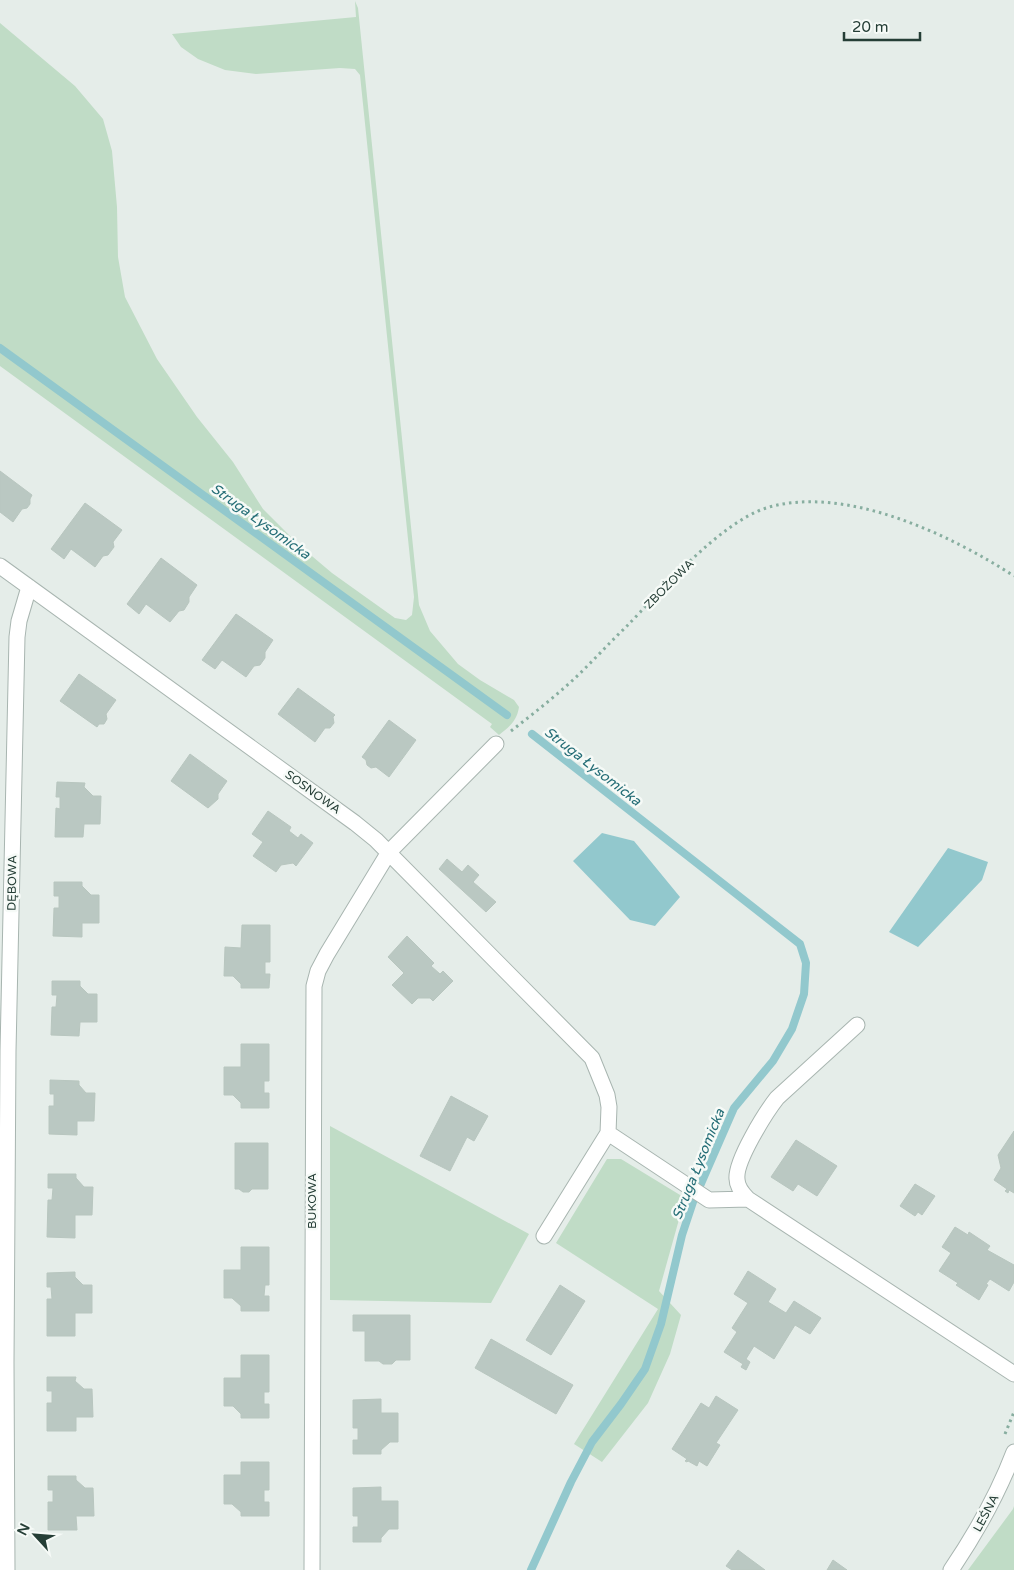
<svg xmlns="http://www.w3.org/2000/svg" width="1014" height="1570" font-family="'Varela Round',sans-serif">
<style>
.green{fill:#c0dcc6}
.water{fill:#92c8cd}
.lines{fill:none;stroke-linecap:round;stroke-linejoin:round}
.stream{stroke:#92c8cd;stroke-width:8}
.building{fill:#bac8c2;stroke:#b8c6bf}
.minor-casing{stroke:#a8b5b0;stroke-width:17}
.path{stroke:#88aea0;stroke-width:3;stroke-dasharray:2.5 4;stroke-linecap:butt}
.minor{stroke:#fff;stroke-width:15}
.labels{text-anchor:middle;stroke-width:5;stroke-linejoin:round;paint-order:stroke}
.street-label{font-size:12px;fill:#253e36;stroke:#f6faf7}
.water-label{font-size:14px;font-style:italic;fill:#246d76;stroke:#f6faf7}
</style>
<rect width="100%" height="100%" fill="#e5ede9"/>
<!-- green -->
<path class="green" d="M355,1L358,8L419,605L430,631L458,664L480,680L514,700L519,707C517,721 509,727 499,735L490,727L492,724L0,366V23L75,86L103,119L112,151L117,207L118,257L125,297L157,359L197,417L233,462L263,509L300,546L332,573L395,618L406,620L412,615L414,597L360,75L355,69L340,68L256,74L225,70L198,59L181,47L172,34L356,17Z
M330,1126L529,1234L491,1303L330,1300Z
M607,1159H621L685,1198L659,1291L681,1315L670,1354L648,1403L602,1462L574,1444L658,1309L556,1243Z
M1014,1506V1570H968L1013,1509Z"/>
<!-- water -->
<path class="water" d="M602,833L634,841L680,897L655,926L630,920L573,861Z
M948,848L988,862L982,880L918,947L889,932Z"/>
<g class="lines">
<!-- stream -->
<path class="stream" d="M0,348L507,715
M531,1570L571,1482L592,1442L621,1404L645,1369L661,1324L682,1235L693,1202L734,1108L773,1061L792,1029L804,994L806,963L800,944L532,734"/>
</g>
<!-- building -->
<path class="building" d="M0,471L32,495L30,499V504L27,508L22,509L13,522L0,512Z
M85,503L122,530L113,542L114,547L108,555L103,556L95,567L71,549L64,559L51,549Z
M161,558L197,585L189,597V602L184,610L179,611L170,622L146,604L139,614L127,604Z
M236,614L273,640L265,652V658L260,665L254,666L246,677L222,660L215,669L202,660Z
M79,674L116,700L106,714L107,719L104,724H99L97,727L60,701Z
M298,688L335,715L333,717L334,723L330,728H325L315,742L278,714Z
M389,720L416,740L389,777L376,767L371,768L367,765L366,760L362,757Z
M190,754L227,781L218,794V799L208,808L171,781Z
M57,782L85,783L84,787L93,796H101L100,824H84L83,837H55L56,808L60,809V797H56Z
M268,811L291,827L289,831L298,838L301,834L313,843L296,866L293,863L281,865L276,872L253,856L263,842L252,834Z
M447,859L462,872L468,865L479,875L473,882L496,902L486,912L439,869Z
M54,882H82V886L91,895H99V923H82V937L53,936L54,908H59V896H54Z
M242,925H270V962H265V974H270L269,988H241V984L233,976H224L225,947L241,948Z
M407,936L434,963L431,966L440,974L443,971L453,981L433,1001L430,998H418L412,1004L392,985L404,973L388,957Z
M52,981H80V986L88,994H97V1022H80L79,1036L51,1035L52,1007H56L57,995H52Z
M241,1044H269V1081H264V1093H269V1108H241V1103L233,1095H224V1067H241Z
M50,1080L79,1081V1085L86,1093H95L94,1121H77V1135L49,1134V1106H54V1094H50Z
M451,1096L488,1116L474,1141L467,1137L450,1171L420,1156Z
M1014,1131V1193L1009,1190L1008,1193L1005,1191L1007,1189L994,1180L1001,1168L998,1155Z
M796,1140L837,1166L817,1196L798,1184L793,1191L771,1177Z
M235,1143H268V1189H252L249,1192H243L239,1189H235Z
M48,1174H76V1178L84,1187H93L92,1215H75V1238L47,1237L48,1200H52L53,1188H48Z
M915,1184L935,1196L922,1215L918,1212L915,1216L900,1206Z
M955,1227L968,1235L969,1232L990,1246L987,1250L1014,1265V1282L1009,1291L990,1279L986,1284L988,1285L979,1300L956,1285L958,1283L939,1271L951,1253L942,1247Z
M241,1247H269V1285H265L264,1296H269V1311H241V1306L232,1298H224V1270H241Z
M748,1271L776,1289L768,1302L786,1313L794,1301L821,1318L810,1334L795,1325L774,1359L754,1346L746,1359L750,1362L746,1370L741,1367L743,1364L724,1352L737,1332L732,1328L748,1303L734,1294Z
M75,1272V1277L83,1285H92V1313H75V1336H47V1299H52L51,1287H47V1273Z
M560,1285L585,1301L551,1355L526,1340Z
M353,1315H410V1360H396L392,1364H383L379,1361H365V1331H353Z
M491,1339L573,1385L556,1414L475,1368Z
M241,1355H269V1392H264V1404H269V1418H241V1414L233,1406H224V1378H241Z
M47,1377H76L75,1381L84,1389H92L93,1417H76V1431H47V1403H52V1391H47Z
M716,1396L738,1410L716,1443L720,1445L707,1466L699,1461L697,1466L688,1461L687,1462L685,1461L687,1459L672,1449L701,1403L709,1408Z
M381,1399V1413H398V1442H390L381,1450V1454H353V1440H358V1428H353V1400Z
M241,1462H269V1490H264V1502H269V1516H241V1512L232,1504H224V1475H241Z
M48,1476H76V1480L85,1488H93L94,1516H76L77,1530H48V1502H53V1490H48Z
M381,1487V1501H398V1529H389L381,1538V1542H353V1527H358V1516H353V1488Z
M738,1550L746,1556L765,1570H732L726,1566Z
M833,1560L847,1570H827Z"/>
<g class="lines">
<defs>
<path id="minor" d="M0,566L355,823L376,840L592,1058L607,1095L609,1107L608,1133
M857,1025L777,1098C766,1112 735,1161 737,1179C737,1187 743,1194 748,1199L1014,1374
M544,1236L608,1133L709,1200L748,1199
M7,1570L6,1362L8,1051L17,637L19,621L29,587
M312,1570L314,986L318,971L327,954L389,852L496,744
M951,1570C976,1533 998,1494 1014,1452"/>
</defs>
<!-- minor casing -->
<use href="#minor" class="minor-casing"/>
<!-- path -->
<path class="path" d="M511,731C529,717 547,703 564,688C586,669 605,647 626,627C661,591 718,524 766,508C844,484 949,534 1014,576
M1005,1434L1014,1412"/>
<!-- minor -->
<use href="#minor" class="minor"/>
</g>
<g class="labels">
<!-- street labels -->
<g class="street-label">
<text transform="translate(669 584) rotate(-45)" y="4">ZBOŻOWA</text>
<text transform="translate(313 792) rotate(36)" y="4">SOSNOWA</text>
<text transform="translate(12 883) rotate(-89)" y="4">DĘBOWA</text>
<text transform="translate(312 1201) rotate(-90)" y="4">BUKOWA</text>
<text transform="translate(986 1513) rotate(-62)" y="4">LEŚNA</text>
</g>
<!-- water labels -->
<g class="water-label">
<text transform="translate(261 521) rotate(36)" y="5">Struga Łysomicka</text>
<text transform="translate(593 766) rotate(38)" y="5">Struga Łysomicka</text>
<text transform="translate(698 1164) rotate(-68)" y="5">Struga Łysomicka</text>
</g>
</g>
<!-- north arrow -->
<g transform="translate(35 1535) rotate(296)" stroke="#f6faf7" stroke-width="4" paint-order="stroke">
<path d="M0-4L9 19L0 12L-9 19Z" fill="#253e36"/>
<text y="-8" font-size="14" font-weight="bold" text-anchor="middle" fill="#253e36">N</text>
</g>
<!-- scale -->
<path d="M844 32v8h76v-8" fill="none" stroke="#253e36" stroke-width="2.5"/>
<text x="852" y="32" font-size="15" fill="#253e36" stroke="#f6faf7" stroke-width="4" paint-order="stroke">20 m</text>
</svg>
